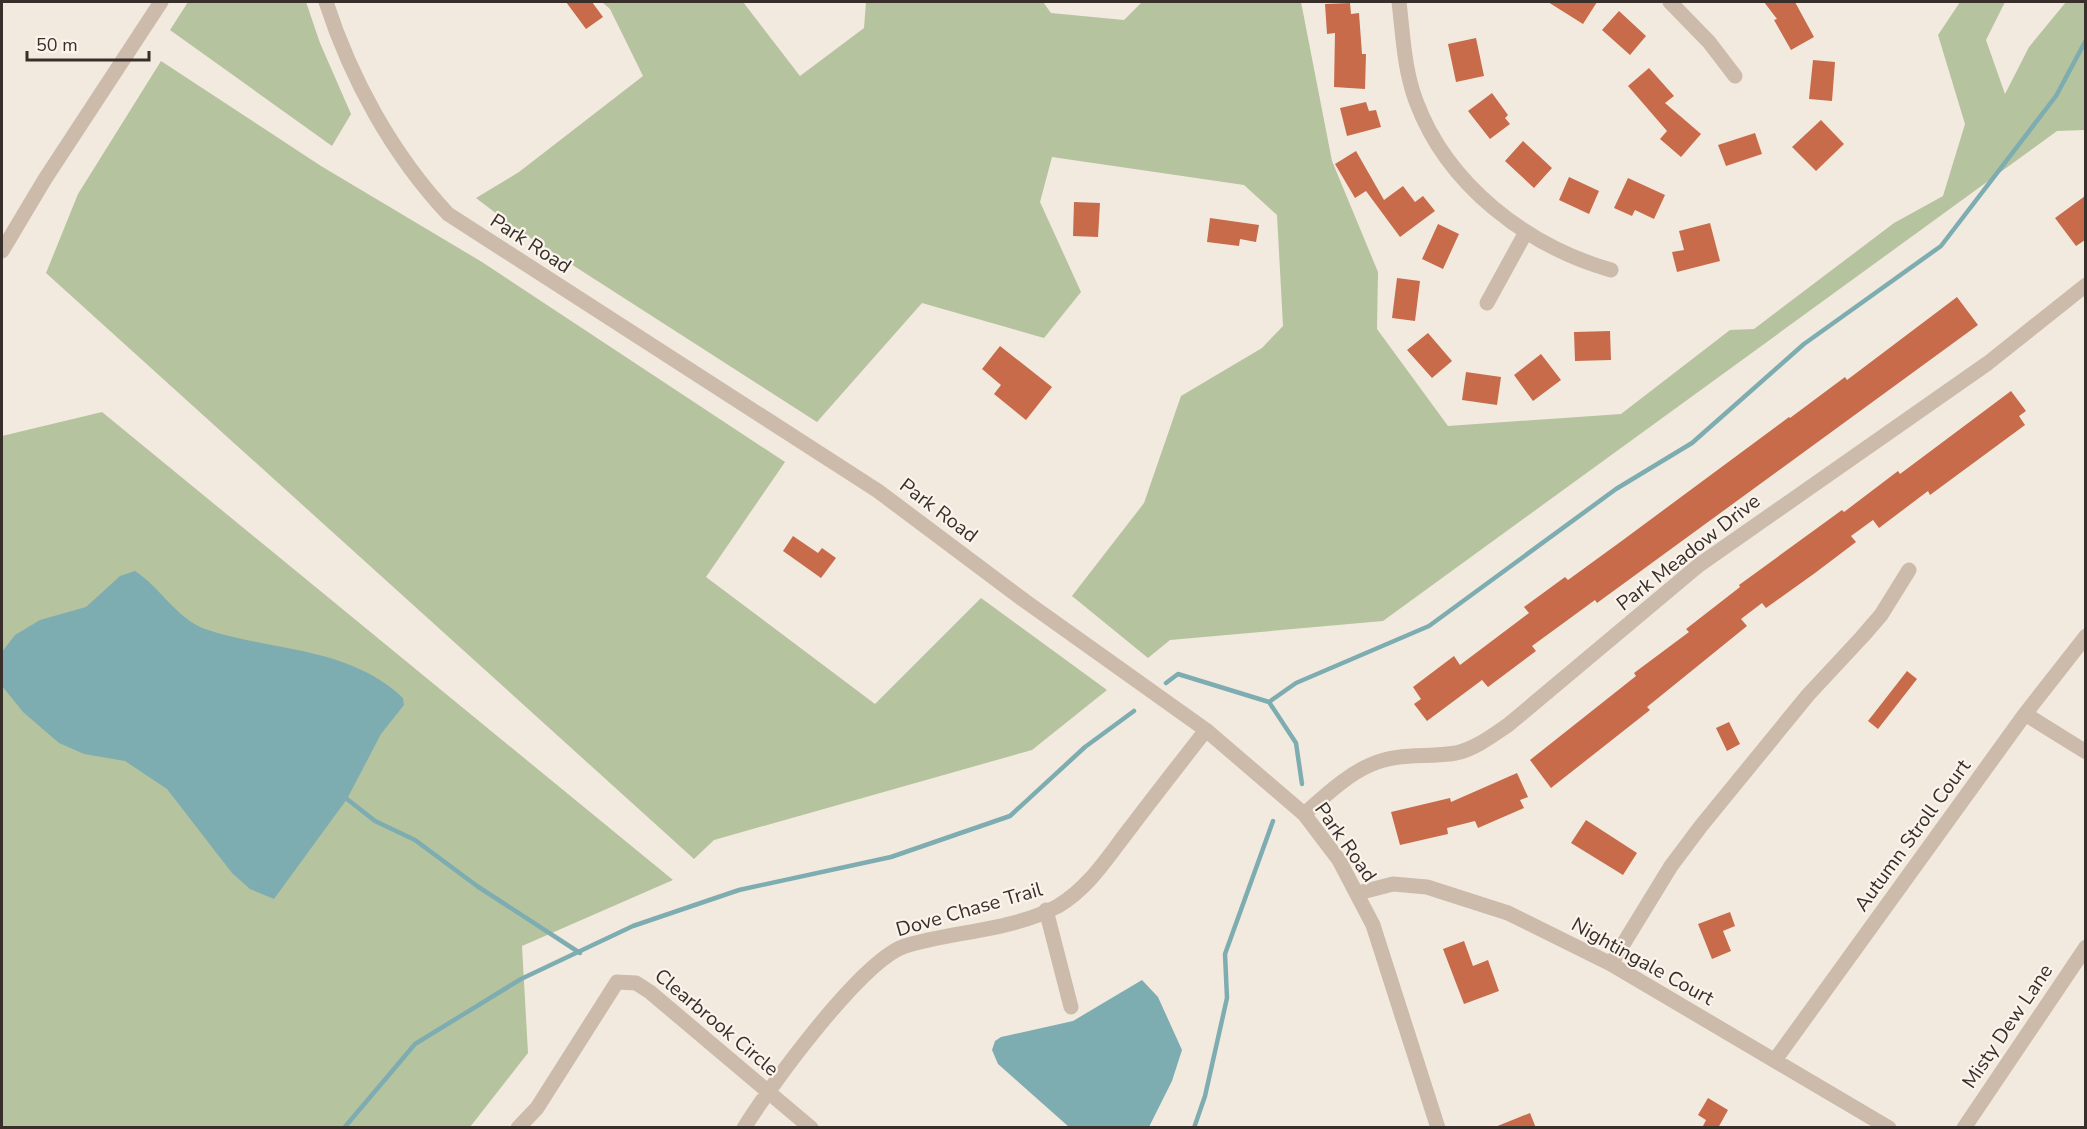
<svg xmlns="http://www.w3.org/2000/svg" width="2087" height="1129" font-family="'Nunito Sans',sans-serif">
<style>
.green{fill:#b6c39f}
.water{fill:#7eadb1}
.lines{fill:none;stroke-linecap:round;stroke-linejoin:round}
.stream{stroke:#7eadb1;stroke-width:4.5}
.building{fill:#c76b4a}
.minor{stroke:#ccbbab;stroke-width:15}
.labels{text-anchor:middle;stroke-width:4.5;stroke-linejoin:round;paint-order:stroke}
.street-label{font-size:20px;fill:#392f2a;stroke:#faf4ec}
</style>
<rect width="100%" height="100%" fill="#f3eadf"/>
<!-- green -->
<path class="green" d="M188,2H306L320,43L351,114L332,146L170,30Z
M602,2H743L800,76L864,28L866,2H1043L1051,13L1124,20L1142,2H1301L1332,161L1378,272L1377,329L1448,426L1621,414L1730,330L1754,329L1894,223L1943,196L1965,124L1938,35L1960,2H2005L1986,40L2005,94L2029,47L2066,2H2085V130L2057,131L1383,621L1170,640L1148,658L1072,596L1144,503L1181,396L1262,348L1283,326L1277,215L1244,185L1052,157L1040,202L1081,292L1044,338L922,303L817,422L518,230L476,198L519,172L643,76L610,9Z
M161,61L321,166L482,262L785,462L706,577L875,704L981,598L1107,690L1032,750L714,840L694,859L46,273L78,194Z
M102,412L673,880L522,946L528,1053L470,1127H2V436Z"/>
<!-- water -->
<path class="water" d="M135,571C160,587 176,618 205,629C273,652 348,646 403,698L404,705L381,734L347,799L274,899L250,889L232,873L167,789L125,761L84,754L59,743L23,712L2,686V652L15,635L40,620L86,607L120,576Z
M1142,980L1158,997L1182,1050L1172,1081L1149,1127H1069L998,1064L992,1050L995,1041L1001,1037L1073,1021Z"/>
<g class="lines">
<!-- stream -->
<path class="stream" d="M1166,683L1178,674L1269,702L1296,743L1302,784
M1269,702L1296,683L1429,626L1616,489L1692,443L1804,344L1941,246L2056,96L2086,40
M347,799L375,821L415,840L477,886L580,953
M344,1128L415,1044L521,979L633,926L739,890L891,857L1010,816L1085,747L1134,711
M1194,1128L1205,1096L1227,998L1225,954L1273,821"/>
</g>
<!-- building -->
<path class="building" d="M566,2H592L603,17L586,29Z
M1548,2H1597L1583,24Z
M1764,2H1795L1814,37L1791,50L1774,20L1777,19Z
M1350,3L1351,14L1359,13L1362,54H1366L1365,89L1334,87L1335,33L1327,34L1325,4Z
M1619,11L1646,36L1630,55L1602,30Z
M1476,38L1484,76L1456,82L1448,44Z
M1813,60L1835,62L1832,101L1809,99Z
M1649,68L1674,96L1665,103L1701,134L1681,157L1660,139L1667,131L1628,86Z
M1492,93L1508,115L1505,118L1510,124L1490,139L1468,111Z
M1366,102L1369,111L1376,110L1381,127L1347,136L1340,108Z
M1821,120L1844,144L1816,171L1792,147Z
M1755,133L1762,154L1726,166L1718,145Z
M1523,141L1552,168L1534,188L1505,161Z
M1356,151L1384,200L1403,186L1415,202L1423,196L1435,211L1400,237L1366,191L1355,198L1335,164Z
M1569,177L1599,191L1589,214L1559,200Z
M1628,178L1665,195L1654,219L1635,210L1632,216L1614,208Z
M2085,196V240L2076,246L2055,218Z
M1074,202L1100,203L1098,237L1073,236Z
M1210,218L1259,225L1256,242L1240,239L1239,246L1207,242Z
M1710,223L1720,261L1677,272L1672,252L1684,250L1679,231Z
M1438,224L1459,234L1443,269L1422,259Z
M1397,278L1420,281L1415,321L1392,318Z
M1957,297L1978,325L1597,603L1595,600L1532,646L1536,651L1488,687L1482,680L1427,721L1414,704L1421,699L1413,687L1454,656L1460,665L1529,613L1524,607L1565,577L1568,580L1623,540L1789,417L1790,418L1845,377L1847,380Z
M1610,331L1611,360L1575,361L1574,332Z
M1428,333L1452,361L1432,378L1407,350Z
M1000,346L1052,387L1026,420L994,394L1001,385L982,369Z
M1541,354L1561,380L1533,401L1514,375Z
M1466,372L1501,377L1497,405L1462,400Z
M2011,391L2026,411L2019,416L2025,425L1930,495L1928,491L1879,528L1873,520L1851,536L1856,542L1815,573L1766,608L1762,603L1741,619L1747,626L1647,707L1650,710L1551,788L1530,760L1636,676L1634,673L1689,632L1686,629L1740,587L1739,585L1842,510L1844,512L1898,471L1900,474Z
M793,536L818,553L822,548L836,558L821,578L783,551Z
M1907,671L1917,679L1878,729L1868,721Z
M1729,722L1740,744L1727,751L1716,728Z
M1517,773L1528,797L1520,800L1524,808L1478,828L1475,821L1447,828L1448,834L1400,845L1391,812L1450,798L1451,802Z
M1586,820L1637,853L1623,875L1571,843Z
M1730,912L1735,926L1723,931L1731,951L1712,959L1698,924Z
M1464,941L1473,966L1488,960L1499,991L1464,1004L1443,949Z
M1708,1098L1728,1110L1718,1128H1702L1706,1120L1698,1115Z
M1530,1113L1536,1128H1496L1495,1127Z"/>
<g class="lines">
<!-- minor -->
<path class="minor" d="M326,2C351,79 392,154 448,214L878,491L1025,601L1206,730L1304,814L1339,860L1373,925L1438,1128
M1399,2C1403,35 1404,69 1416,101C1447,185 1527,246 1611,270
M1670,2L1709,42L1735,76
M2,251L45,179L161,2
M1487,303L1526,232
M2025,714L2086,752
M1304,814C1324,797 1345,776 1370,765C1398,752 1427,758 1456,753C1475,749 1493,735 1508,725L1699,565L1988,363L2086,285
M1358,893L1393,884L1427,887L1508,913L1611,964L1889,1128
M1046,910L1071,1007
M1611,964L1671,866L1701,826L1808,695L1862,637L1881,615L1909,570
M1775,1060L2025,714L2086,636
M518,1128L537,1108L617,982L636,983L650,992L811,1128
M744,1128C770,1086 862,960 905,946C954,931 1012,931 1058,906C1090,887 1109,855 1131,827C1156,794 1181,762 1206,730
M1964,1128L2086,947"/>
</g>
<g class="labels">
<!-- street labels -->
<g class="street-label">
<text transform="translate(531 243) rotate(33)" y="7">Park Road</text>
<text transform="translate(939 510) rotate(37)" y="7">Park Road</text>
<text transform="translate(1688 552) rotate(-38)" y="7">Park Meadow Drive</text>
<text transform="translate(1912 835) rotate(-54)" y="7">Autumn Stroll Court</text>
<text transform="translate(1346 842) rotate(55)" y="7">Park Road</text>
<text transform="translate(969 909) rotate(-16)" y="7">Dove Chase Trail</text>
<text transform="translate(1643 961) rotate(29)" y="7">Nightingale Court</text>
<text transform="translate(717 1022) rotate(40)" y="7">Clearbrook Circle</text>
<text transform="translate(2007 1026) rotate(-56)" y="7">Misty Dew Lane</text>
</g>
</g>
<!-- border -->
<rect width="2087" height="1129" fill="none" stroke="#392f2a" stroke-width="6"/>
<!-- scale -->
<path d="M27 51v9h122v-9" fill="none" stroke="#392f2a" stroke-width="3"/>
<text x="36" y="51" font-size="18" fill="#392f2a" stroke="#faf4ec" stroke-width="4.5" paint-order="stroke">50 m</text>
</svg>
